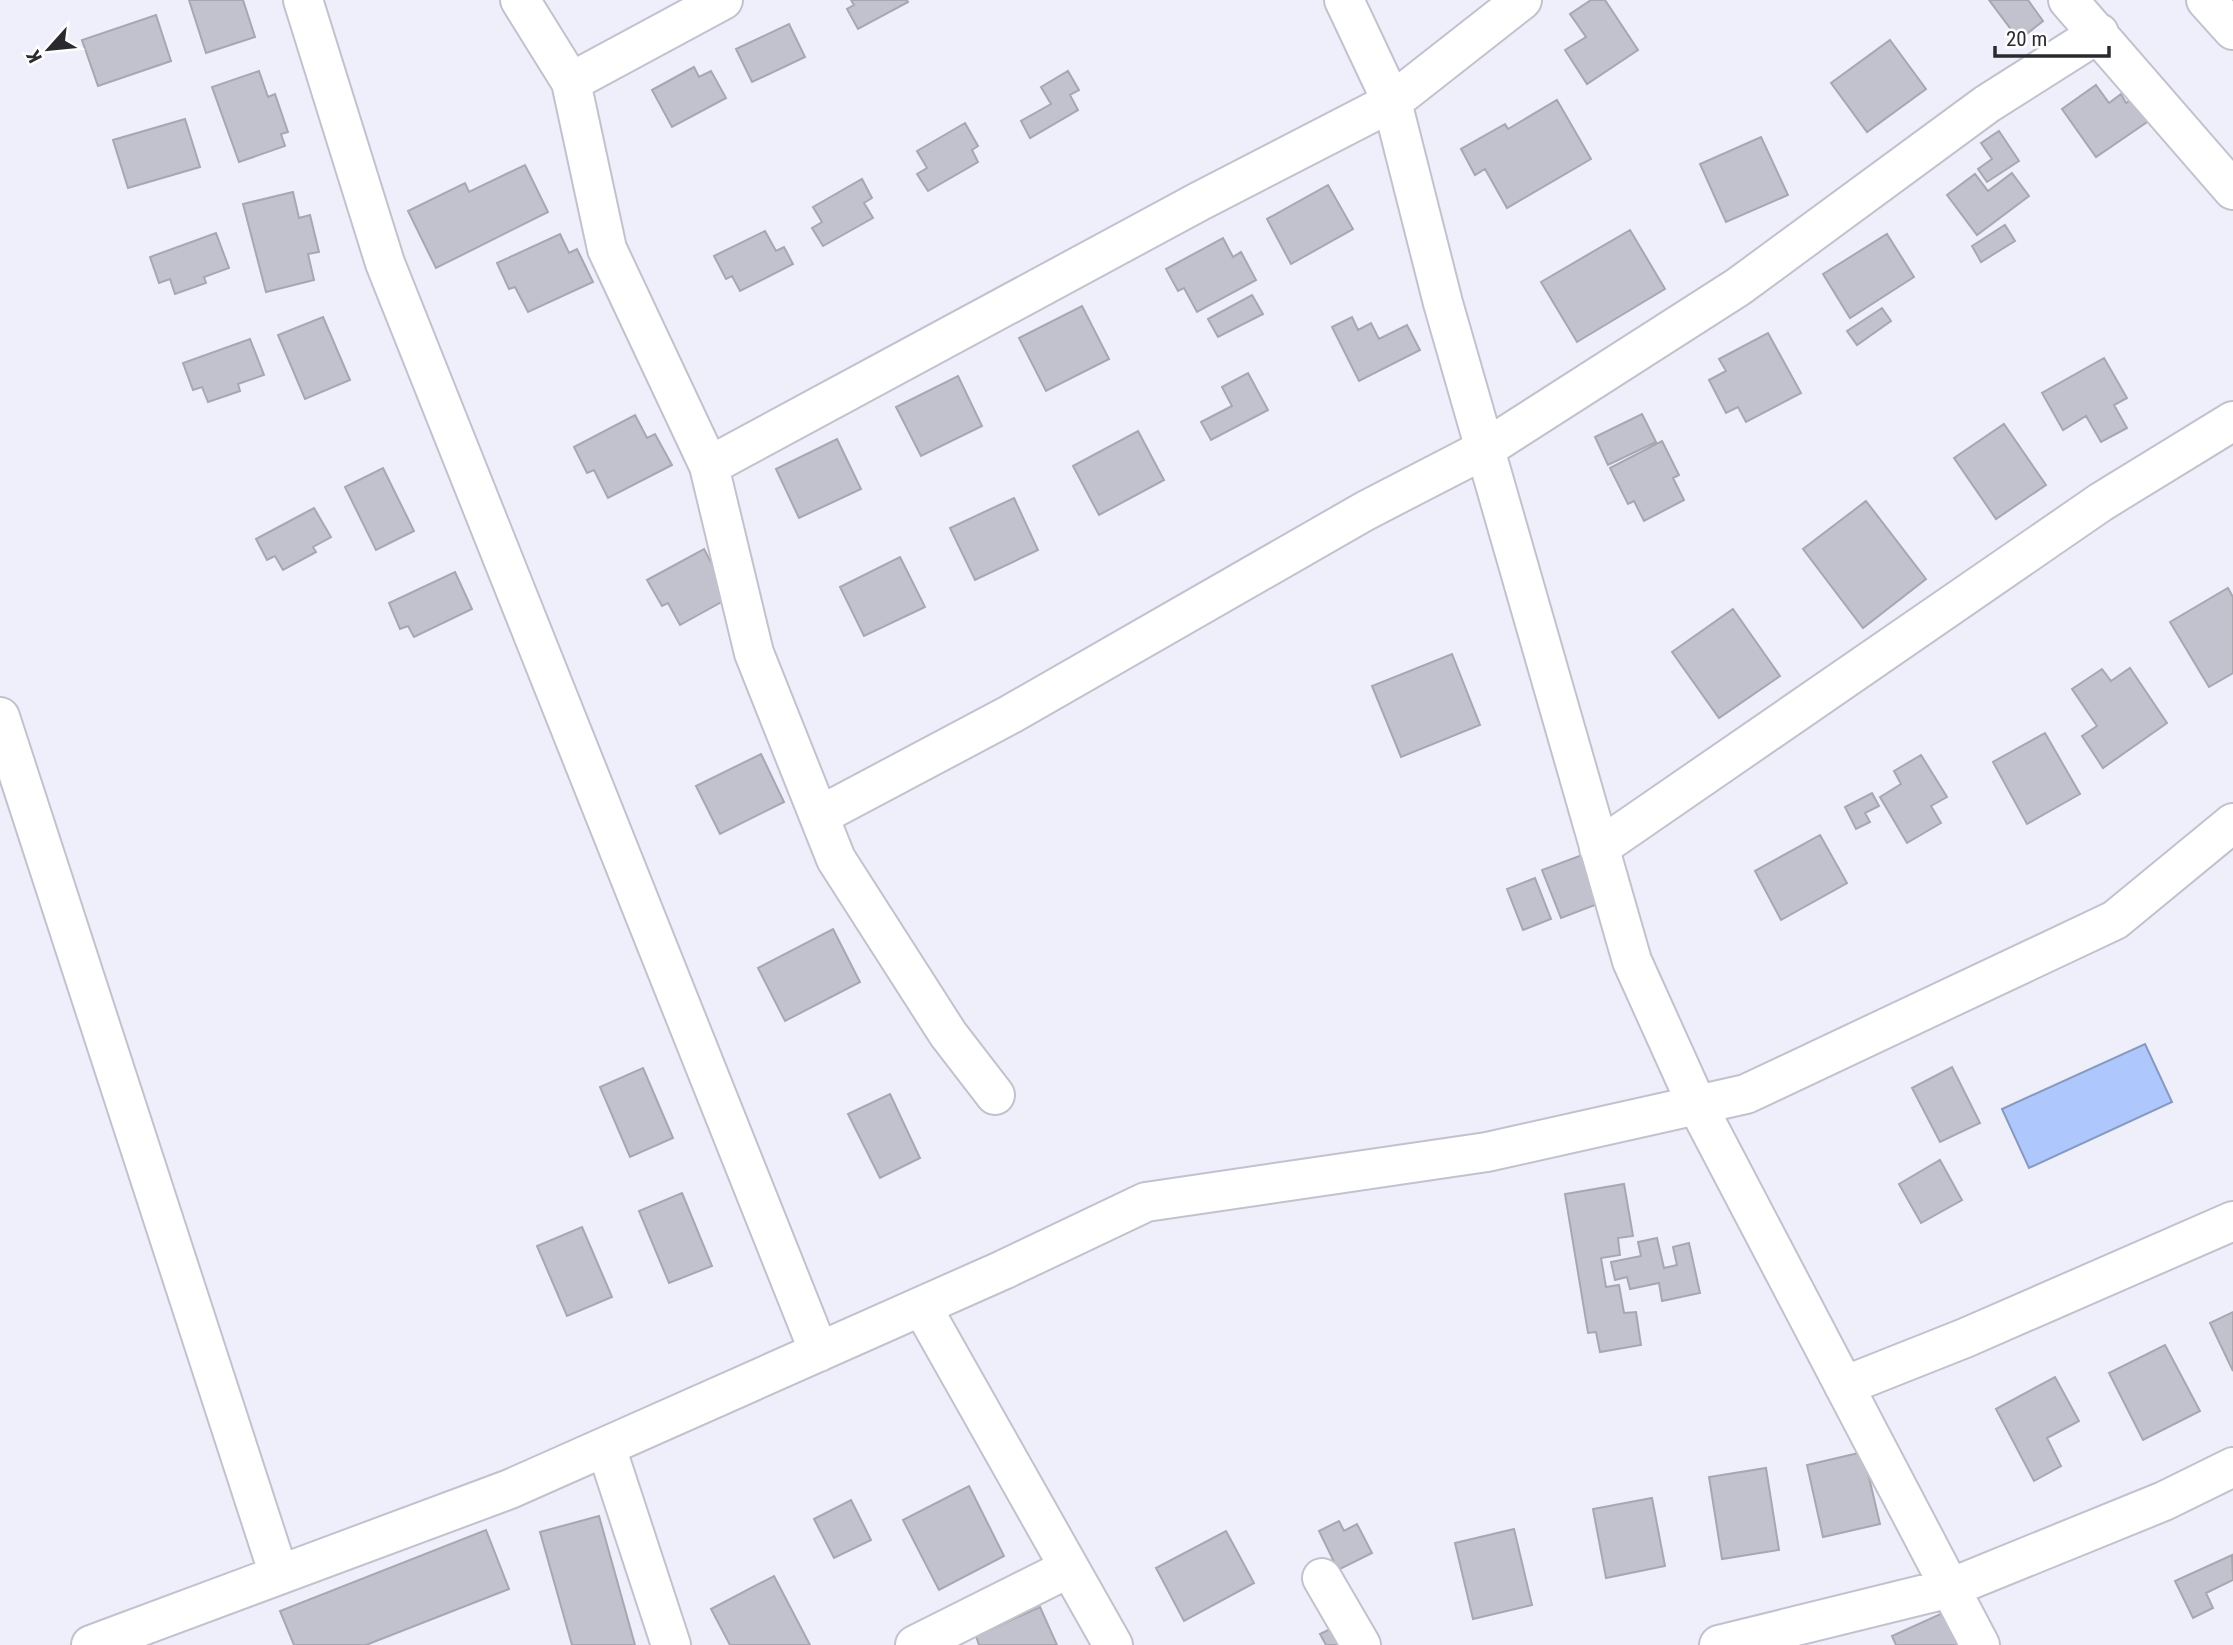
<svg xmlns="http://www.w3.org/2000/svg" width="2233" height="1645" font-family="'Roboto Condensed',sans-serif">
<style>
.water{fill:#aec8fd;stroke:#8699bf;stroke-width:2}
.building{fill:#c1c2cd;stroke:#a7a7b2;stroke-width:2}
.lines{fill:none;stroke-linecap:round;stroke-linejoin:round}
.minor-casing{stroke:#c1c2cd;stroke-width:42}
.minor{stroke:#fff;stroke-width:38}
</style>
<rect width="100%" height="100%" fill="#eeeffa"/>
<!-- water -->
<path class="water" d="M2145,1044L2172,1102L2029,1168L2002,1109Z"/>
<!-- building -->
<path class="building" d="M189,0H243L255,37L206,53Z
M851,0H907L908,2L858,29L847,9L854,5Z
M1591,0H1605L1638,50L1587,84L1565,50L1586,37L1570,14Z
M1989,0H2028L2043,21L2019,40Z
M156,15L171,61L98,86L82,40Z
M789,24L805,57L752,82L736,49Z
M1890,40L1926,89L1867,132L1831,83Z
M694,67L699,77L711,71L726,98L672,127L652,90Z
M259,71L268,97L275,94L288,132L281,134L285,146L239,162L212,87Z
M1068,71L1079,90L1070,95L1078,110L1030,138L1021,121L1051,104L1041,87Z
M2096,85L2109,103L2121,94L2126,103L2137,96L2153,118L2096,157L2062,109Z
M1557,100L1591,159L1507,208L1485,169L1475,175L1461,149L1505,124L1508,129Z
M185,119L200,167L128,188L113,140Z
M965,123L978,146L972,150L978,162L928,191L917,174L927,168L917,151Z
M1999,131L2019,161L1987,182L1978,169L1992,159L1981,143Z
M1761,137L1788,195L1726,222L1700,164Z
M525,165L548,212L436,268L408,211L465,183L469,192Z
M2012,173L2029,196L1977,235L1947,195L1975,174L1988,191Z
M862,179L872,198L864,203L873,218L823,246L812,228L822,222L813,207Z
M1328,185L1353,229L1291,264L1267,219Z
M293,192L299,218L310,215L319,252L308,254L314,280L266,292L243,204Z
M2005,225L2015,241L1981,262L1972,246Z
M1630,230L1665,289L1577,342L1541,282Z
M765,231L776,251L784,247L793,264L740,291L732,276L726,279L714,256Z
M216,233L229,268L204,277L206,283L175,294L170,279L159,283L150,257Z
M560,234L569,253L577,249L593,282L528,312L515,287L509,289L497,263Z
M1887,234L1914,277L1850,318L1823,274Z
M1223,238L1233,257L1241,252L1256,280L1197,312L1184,288L1178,291L1166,269Z
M1252,295L1263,314L1218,337L1208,319Z
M1082,306L1109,359L1046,391L1019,338Z
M1882,308L1891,321L1857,345L1847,331Z
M323,317L350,380L305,399L278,335Z
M1352,317L1358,330L1371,323L1379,339L1407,325L1420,350L1359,381L1332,327Z
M1768,333L1801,393L1746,422L1738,407L1726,413L1709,380L1726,371L1719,359Z
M250,339L264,375L238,384L240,391L208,402L202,387L193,390L183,363Z
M2104,358L2127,398L2114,405L2127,428L2101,442L2086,416L2063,430L2042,393Z
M1248,373L1268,410L1211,440L1201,422L1232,406L1222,387Z
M958,376L982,426L921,456L896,407Z
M1642,414L1656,442L1608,465L1595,437Z
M635,415L647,438L655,434L672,465L608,498L594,470L587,473L574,447Z
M2004,424L2046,485L1996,519L1954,458Z
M1138,431L1164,480L1099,515L1073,466Z
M837,439L861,489L799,518L776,469Z
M1662,441L1679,475L1673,478L1684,500L1644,521L1634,501L1628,504L1610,468Z
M383,468L414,531L376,550L345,487Z
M1014,498L1038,550L975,580L950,528Z
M1866,501L1926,579L1863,628L1803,549Z
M314,508L331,537L313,547L316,552L283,570L275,556L267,560L256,539Z
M704,549L715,570L736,594L680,625L668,603L662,606L647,580Z
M900,557L925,607L864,636L840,587Z
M455,572L472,609L414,637L408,626L400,629L389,603Z
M2228,588L2233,597V673L2209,687L2170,622Z
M1733,609L1780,676L1719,718L1672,652Z
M1452,654L1480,725L1401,757L1372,686Z
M2130,668L2167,723L2103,768L2082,736L2097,726L2072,689L2102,669L2111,681Z
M2045,733L2080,794L2027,824L1993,762Z
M761,754L784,802L720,834L696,786Z
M1921,755L1947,797L1931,806L1941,823L1907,843L1880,797L1901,784L1894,771Z
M1872,793L1879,806L1865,813L1870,822L1856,829L1845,807Z
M1820,835L1847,883L1781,920L1755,871Z
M1590,852L1608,900L1561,918L1542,870Z
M1535,878L1551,919L1523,930L1507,889Z
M833,929L860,982L785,1021L758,968Z
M1952,1067L1980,1123L1940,1142L1912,1088Z
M643,1068L673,1138L630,1157L600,1087Z
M890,1094L920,1158L880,1178L848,1114Z
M1940,1160L1962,1200L1921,1223L1899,1184Z
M1624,1184L1633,1236L1618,1238L1620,1255L1601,1258L1606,1287L1619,1285L1624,1313L1636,1312L1641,1345L1600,1352L1596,1332L1588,1333L1565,1194Z
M682,1193L712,1266L669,1283L639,1211Z
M582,1227L612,1297L567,1316L537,1246Z
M1657,1238L1664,1268L1677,1265L1673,1247L1689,1243L1700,1293L1662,1301L1659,1283L1630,1289L1627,1277L1615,1280L1611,1262L1641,1256L1638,1242Z
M2233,1312V1371L2210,1323Z
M2165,1345L2200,1411L2143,1440L2109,1373Z
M2055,1377L2079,1421L2047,1438L2061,1466L2034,1481L1996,1409Z
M1863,1452L1880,1524L1823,1537L1807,1465Z
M1766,1468L1779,1550L1722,1559L1709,1477Z
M969,1486L1004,1556L939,1590L903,1520Z
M1652,1498L1665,1566L1606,1578L1593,1509Z
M851,1500L871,1540L834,1558L814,1519Z
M599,1516L635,1645H572L540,1532Z
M1339,1521L1344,1531L1357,1524L1372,1553L1338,1570L1319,1531Z
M1514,1529L1532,1605L1473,1619L1455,1543Z
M486,1530L509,1589L366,1645H294L280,1611Z
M1226,1531L1254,1583L1184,1621L1156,1568Z
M2232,1555L2233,1580L2206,1593L2213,1608L2193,1618L2175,1581Z
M774,1576L810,1645H730L711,1609Z
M1040,1607L1057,1645H979L976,1636Z
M1956,1607L1973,1645H1896L1892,1636Z
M1345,1622L1356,1645H1326L1320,1634Z"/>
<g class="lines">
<defs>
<path id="minor" d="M303,0L385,263L819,1352
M520,0L571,82L607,249L709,466L754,653L836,859L948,1034L995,1095
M1344,0L1392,102L1443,303L1632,961L1697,1105L1980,1645
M2068,0L2233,190
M2206,0L2233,30
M571,82L723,0
M709,466L1200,201L1392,102L1522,0
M0,717L279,1575
M819,816L1011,714L1365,511L1485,449L1738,287L1987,104L2099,33
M1599,848L2101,502L2233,421
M922,1307L1113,1645
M1844,1386L1965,1338L2233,1221
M606,1447L671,1645
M1322,1578L1361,1645
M91,1645L510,1489L1003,1270L1146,1202L1487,1152L1746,1094L2115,920L2233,823
M915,1645L1069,1568
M1719,1645L1950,1588L2164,1501L2233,1467"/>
</defs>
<!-- minor casing -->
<use href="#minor" class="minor-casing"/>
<!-- minor -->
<use href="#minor" class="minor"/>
</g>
<!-- north arrow -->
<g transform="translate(49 49) rotate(243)" stroke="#fdfdfd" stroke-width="5" paint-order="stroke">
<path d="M0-5L12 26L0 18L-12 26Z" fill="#2a2a2e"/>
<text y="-10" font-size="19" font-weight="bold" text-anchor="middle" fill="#2a2a2e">K</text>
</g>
<!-- scale -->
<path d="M1995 46v10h114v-10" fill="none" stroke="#2a2a2e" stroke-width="3.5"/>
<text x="2006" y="46" font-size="21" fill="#2a2a2e" stroke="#fdfdfd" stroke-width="5" paint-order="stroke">20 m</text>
</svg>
